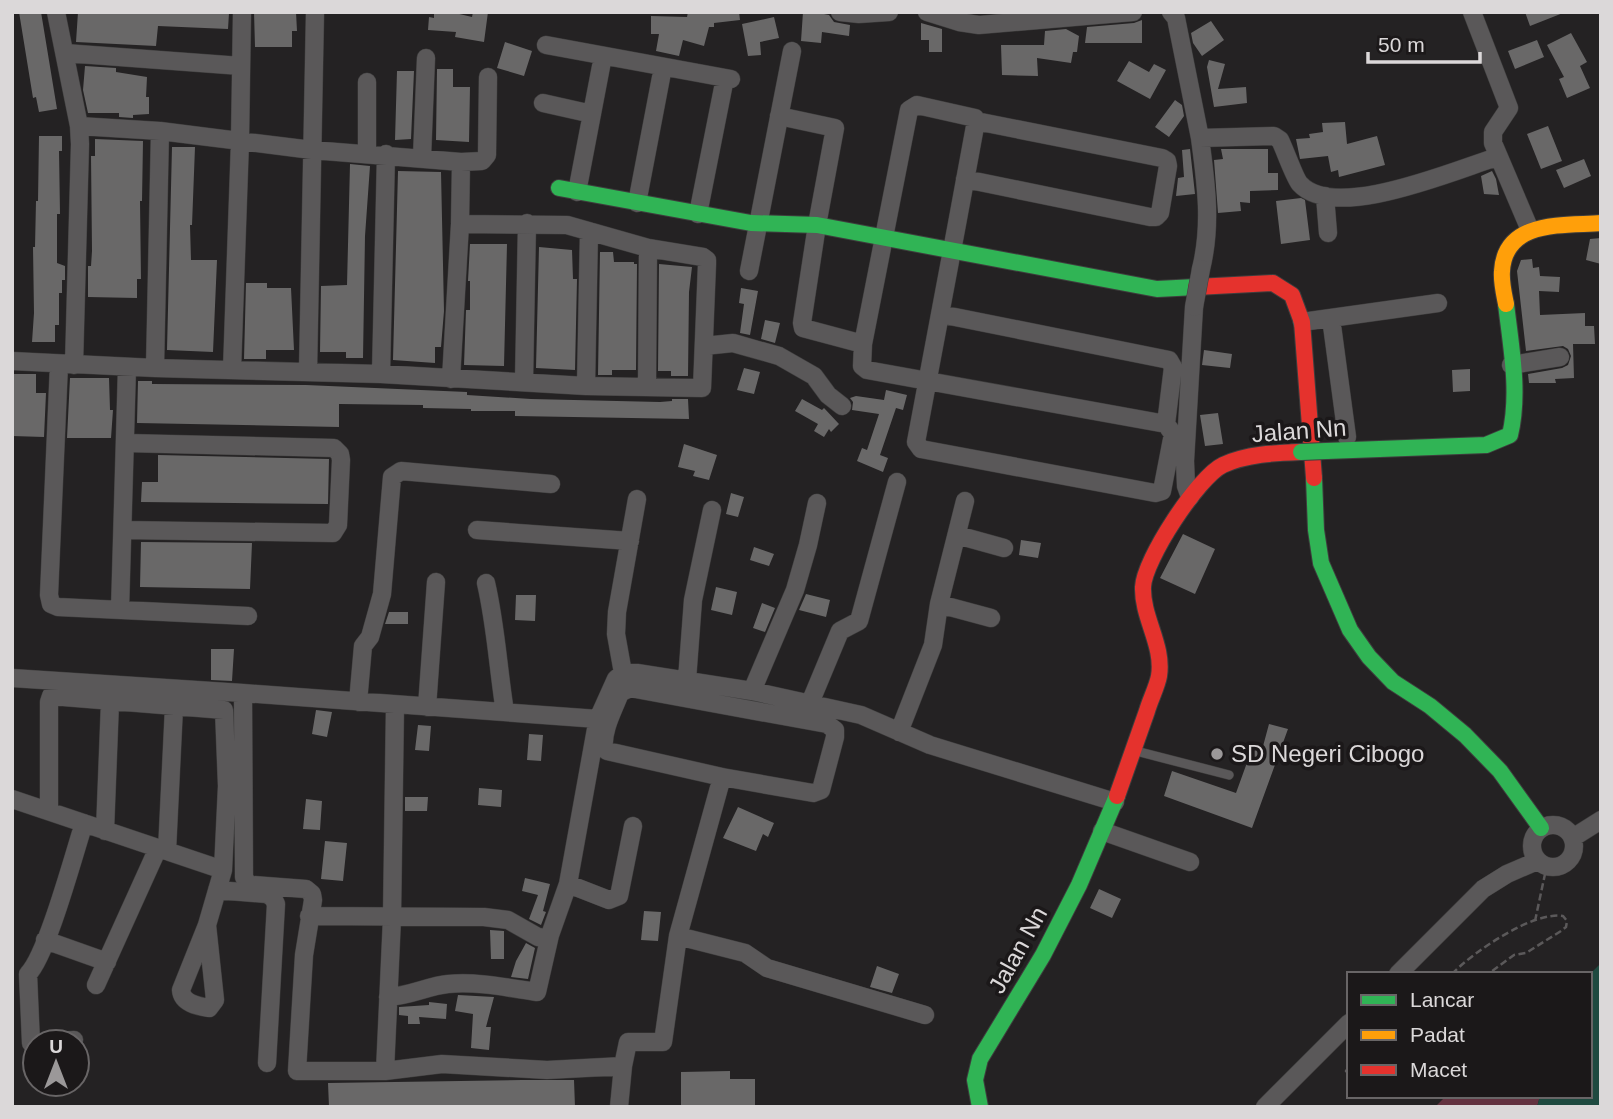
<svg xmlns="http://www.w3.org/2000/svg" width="1613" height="1119" font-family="Arial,sans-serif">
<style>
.green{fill:#633240}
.water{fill:#1f4a40}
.building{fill:#696868}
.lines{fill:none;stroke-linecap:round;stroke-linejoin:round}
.lane-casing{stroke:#3e3d3d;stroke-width:10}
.street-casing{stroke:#3e3d3d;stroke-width:19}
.fast-casing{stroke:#3e3d3d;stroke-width:18}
.slow-casing{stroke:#3e3d3d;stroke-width:18}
.jam-casing{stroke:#3e3d3d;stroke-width:18}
.path{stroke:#5b595a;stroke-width:2.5;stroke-dasharray:7 3.5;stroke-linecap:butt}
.lane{stroke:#5a5859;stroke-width:9}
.street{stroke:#5a5859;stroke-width:18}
.fast{stroke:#30b455;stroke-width:16}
.slow{stroke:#ff9f0a;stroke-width:16}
.jam{stroke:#e5322d;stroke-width:16}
.street-bridge-casing{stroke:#3e3d3d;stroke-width:19;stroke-linecap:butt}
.fast-bridge-casing{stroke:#3e3d3d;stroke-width:18;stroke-linecap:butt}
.street-bridge{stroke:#5a5859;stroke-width:18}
.fast-bridge{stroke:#30b455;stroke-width:16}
.poi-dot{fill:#9b9899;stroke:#1b1819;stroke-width:2.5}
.labels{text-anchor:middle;stroke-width:7;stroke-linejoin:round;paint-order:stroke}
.street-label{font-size:24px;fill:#dbd8d9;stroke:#1b1819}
.poi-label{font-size:24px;fill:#dbd8d9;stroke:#1b1819;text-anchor:start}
</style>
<rect width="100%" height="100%" fill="#242223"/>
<!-- green -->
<path class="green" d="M1446,1096H1540L1537,1107H1435Z"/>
<!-- water -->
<path class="water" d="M1601,963V1107H1537L1540,1096H1590V974Z"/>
<!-- building -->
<path class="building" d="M19,12H41L57,109L39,112L36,97L33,98Z
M78,12H222L229,13L228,29L158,26L156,46L76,42Z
M254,12H296L297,31H292V47H255Z
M434,12H451L472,17L473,12H488L484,42L455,37L456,32L428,30L429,17L434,18Z
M688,12H739L740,20L714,23V27H709L704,46L683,40L679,56L656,51L659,34H651V16L687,17Z
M803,12L824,14L829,15L834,22L850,25L849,36L822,32L821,43L801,41Z
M1525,12H1563V13L1530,26Z
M774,17L779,38L760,42L761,55L748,56L742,24Z
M1142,20V43H1085L1087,27L1134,23Z
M1211,21L1224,40L1202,56L1193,43L1191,33Z
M921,23L942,29V52H929V40H921Z
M1066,29L1079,36L1077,52H1073L1071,63L1037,58L1038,76L1002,75L1001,45H1044L1045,31Z
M1571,33L1587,62L1580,66L1590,88L1567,98L1559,79L1564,77L1547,45Z
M1537,40L1544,57L1515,69L1508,51Z
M505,42L532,51L524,76L497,68Z
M1209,60L1225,64L1218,89L1246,87L1247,103L1214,107L1207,67Z
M1129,61L1149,72L1154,64L1166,70L1150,99L1117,81Z
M85,66L116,68V72L147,77L146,97H149V114L133,115V118L119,117V113H88L83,90Z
M437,69H453V87H470L469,142L436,140Z
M397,71H414L411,139L395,140Z
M1175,100L1182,105L1184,116L1169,137L1155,127Z
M1345,122L1347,144L1377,136L1385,165L1339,177L1338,170L1331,172L1328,156L1300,159L1296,139L1310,138L1309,134L1323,132L1322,123Z
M1548,126L1562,161L1541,169L1527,134Z
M39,136H62V151H59L60,214H57V263L65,266V280H62V293H59V325H55V342H32L34,313L33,247H35L36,201H38Z
M95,139L143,141L142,201H140L141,279H137V298L88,297V266H91L92,251L91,156H95Z
M172,147H195L192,225H190L191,260H217L213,352L167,350Z
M1190,149L1195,194L1176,196L1178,178L1184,177L1182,150Z
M1221,149H1268V173H1278V190L1250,191V203L1240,202L1241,211L1218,213L1214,160L1223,159Z
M1584,159L1591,176L1564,188L1556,170Z
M350,164L370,166L365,236L363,358H346V352H320L321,286L347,285Z
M398,171L441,172L444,311L441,347H435V363L393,360Z
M1492,171L1496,179L1499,195L1484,194L1481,176Z
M1301,198L1305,200L1310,240L1281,244L1276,201Z
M1601,238V264L1586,260L1590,239Z
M470,244H507L504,366L464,365L466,310H470V281H468Z
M539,247L572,250L573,279H577L575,370L536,368Z
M600,252H613L614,262H634V264H637L636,370H612V375H598Z
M1532,259L1533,268L1539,267L1540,276L1560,277L1559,292L1539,291L1540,315L1585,313V326H1594L1595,344H1573L1574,378L1555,379L1556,383H1529L1528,374L1562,368L1568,365L1571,356L1568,349L1563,346L1526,351L1517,271L1521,260Z
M659,264L692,267L689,292L688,376H671V371H658Z
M246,283H267V288H291L294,350H266V359H244Z
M741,288L758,291L750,335L740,333L744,304L739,303Z
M765,320L780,323L775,343L761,339Z
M1204,350L1232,354L1230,368L1202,365Z
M744,368L760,372L754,394L737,390Z
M1470,369V391L1453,392L1452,370Z
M12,374H36V393H46L44,437L12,436Z
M70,378H109L110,410H113L111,438H67Z
M138,381H152V384L306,385L467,392V395L531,399L660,402L672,401V399H688L689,419L515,416V411H471V409L423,408V405L339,404V427L137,423Z
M886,390L907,395L903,410L896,408L880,455L888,458L883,472L857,461L862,448L867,450L879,414L852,410L853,402L850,398L856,396L884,400Z
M802,399L822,410L824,408L839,424L831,432L829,429L824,437L814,431L818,424L795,411Z
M1218,413L1223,444L1205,446L1200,415Z
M684,444L717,455L709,480L693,476L695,471L678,467Z
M158,455L329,459L328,504L141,502L142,482H158Z
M731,493L744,497L738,517L726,514Z
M1183,534L1215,549L1195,594L1160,578Z
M1021,540L1041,543L1038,558L1019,555Z
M141,542L252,543L250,589L140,587Z
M754,547L774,554L769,566L750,560Z
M716,587L737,592L732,615L711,610Z
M806,594L830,600L826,617L799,610Z
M516,595H536L535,621L515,620Z
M762,603L775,608L765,632L753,628Z
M389,612H408V624H385Z
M211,649H234L232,681L211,680Z
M316,710L332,712L327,737L312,734Z
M1269,724L1288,729L1252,828L1164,796L1172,771L1236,793L1253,746L1262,750Z
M418,725L431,726L429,751L415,750Z
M529,734L543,735L541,761L527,760Z
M479,788L502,790L501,807L478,805Z
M405,797H428L427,811H405Z
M306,799L322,801L320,830L303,829Z
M738,807L774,823L768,837L763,834L756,851L723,838Z
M325,841L347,843L343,881L321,879Z
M525,878L550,884L543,911L546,912L541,925L529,919L538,895L522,891Z
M1099,889L1121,899L1112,918L1090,908Z
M644,911L661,912L658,941L641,940Z
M490,930L504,931V959H491Z
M526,943L535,948L528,979L511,977L516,961Z
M877,966L899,974L892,993L870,987Z
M458,995L494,997L486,1027H491L489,1050L471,1048L473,1014L455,1011Z
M429,1002L447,1004L446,1019L419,1017L420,1024H408V1016L399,1015V1007L429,1005Z
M730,1071V1079H755V1107H681V1072Z
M522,1080H574L575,1107H329L328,1083Z"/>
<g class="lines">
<defs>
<path id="lane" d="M1136,751L1229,775"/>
<path id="street" d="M56,12L79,126L80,144L74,365
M840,12L859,14L889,12
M927,12L959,22L979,25L1133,12
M1171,12L1176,18L1200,138L1274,136L1280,140C1285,150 1295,179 1300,184C1335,222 1455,170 1497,157
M1472,12L1509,108L1493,132V143L1530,230
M546,45L731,79
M65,53L241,66
M543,103L592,114
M779,116L835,128L817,225L802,323L803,328L863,344
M79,126L160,131L155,368
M160,131L312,150L461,162L482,161L487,155L488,77
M1200,138C1206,183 1212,224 1201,269
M367,154V82
M422,157L426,58
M965,179L1150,217H1156L1160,213L1168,166L1167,161L1162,158L976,121
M577,192L603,56
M1325,196L1328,233
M637,203L663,67
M698,214L725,78
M749,271L792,51
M940,314L1169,360L1173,367L1166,424
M1331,318L1347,437
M1302,322L1438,303
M704,346L733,343L779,356L814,376L828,395L842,406
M12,361L155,368L381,374L586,386L702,388L707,264V260L703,257L648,248L567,225L460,224
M59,364L49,595L51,604L58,607L248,616
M1511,365L1560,357
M232,370L240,141L242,12
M308,372L315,12
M381,374L386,154
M451,379L460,224L461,162
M524,382L527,223
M586,386L589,231
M647,386L648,248
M921,449L1155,493L1162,491L1173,434L1166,424L867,370L862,366L863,344L909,110L917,105L975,118L976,121C956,228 937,335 916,442L921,449
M1190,497L1186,486L1185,461L1194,307
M123,530L333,533L338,525L341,460L340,454L334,448L126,443
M477,530L630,541
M957,535L1004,548
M486,583C496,626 498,668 505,712
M939,604L991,618
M120,610L127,367
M623,673L616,634L617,612L637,499
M12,678L243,693L598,719L616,679L623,673H637L752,691L861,715L930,745L1115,802
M687,680L693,600L712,510
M630,688L827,724L835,730V737L821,790L813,793L722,777L607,751L604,748C602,730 614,709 620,693Z
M752,691L795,590L808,545L817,503
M243,693L244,877L247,883L252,885L306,889L312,894L313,900L304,955L297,1071H385L442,1064L547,1070L623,1066
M358,702L363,646L370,637L382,594L392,477L401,471L551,484
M810,703L840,631L859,621L897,482
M427,707L436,582
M899,732L933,645L939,604L965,501
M12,799L223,870
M49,811V702L51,696L224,710L227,786L223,870L207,925L181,990C182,1003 197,1006 209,1008L215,1000L207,925
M1532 846a21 21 0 1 1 42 0a21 21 0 1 1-42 0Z
M105,831L110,702
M1102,831L1190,862
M1574,837L1601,820
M167,851L174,707
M568,884L609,900L619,896L633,826
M217,890L267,894L273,898L276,904L267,1063
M309,916L484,917L508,920L538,937L545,938L550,935L568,884L596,729
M678,936L745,953L767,968L925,1015
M45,940L107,962
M1398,974L1483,889L1507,874L1537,861
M96,985L158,848
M388,997C410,996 428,986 448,984C477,981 509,988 537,992L550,935
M49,1042L74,1040
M31,1043L28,974C47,955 74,854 84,823
M385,1071L392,918L395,705
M619,1107L623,1066L628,1042H663L678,936L722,777
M1265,1107L1349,1023"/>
<path id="fast" d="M559,188L751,223L817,225L1157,289L1196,287
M1326,451L1486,445L1510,435C1520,393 1511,347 1506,304
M1314,478L1316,530L1321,563L1350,630L1369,657L1393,682L1430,706L1465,735L1500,771L1541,828
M980,1107L975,1080L980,1059L1043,955L1079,885L1117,796"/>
<path id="slow" d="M1506,304C1504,294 1501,282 1502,271C1505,219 1565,226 1601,223"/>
<path id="jam" d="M1196,287L1273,283L1292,295L1302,322L1314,478
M1117,796C1127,768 1137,739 1147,711C1150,700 1157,687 1159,676C1164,645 1142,618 1143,587C1144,560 1198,477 1223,465C1247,454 1275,453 1301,452"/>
</defs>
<!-- lane casing -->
<use href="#lane" class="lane-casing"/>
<!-- street casing -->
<use href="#street" class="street-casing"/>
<!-- fast casing -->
<use href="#fast" class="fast-casing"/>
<!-- slow casing -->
<use href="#slow" class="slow-casing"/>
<!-- jam casing -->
<use href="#jam" class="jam-casing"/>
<!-- path -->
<path class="path" d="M1535,921L1545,874
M1452,974C1473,952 1533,911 1563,916L1567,921L1566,927L1561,931L1526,953L1514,955L1488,974
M1349,1067L1346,1071L1349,1074"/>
<!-- lane -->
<use href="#lane" class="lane"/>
<!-- street -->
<use href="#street" class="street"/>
<!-- fast -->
<use href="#fast" class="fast"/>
<!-- slow -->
<use href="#slow" class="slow"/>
<!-- jam -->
<use href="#jam" class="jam"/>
<defs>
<path id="street-bridge" d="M1194,307L1201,269"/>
<path id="fast-bridge" d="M1301,452L1326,451"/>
</defs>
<!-- street-bridge casing -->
<use href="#street-bridge" class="street-bridge-casing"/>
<!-- fast-bridge casing -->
<use href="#fast-bridge" class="fast-bridge-casing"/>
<!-- street-bridge -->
<use href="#street-bridge" class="street-bridge"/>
<!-- fast-bridge -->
<use href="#fast-bridge" class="fast-bridge"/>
</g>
<!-- markers -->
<circle class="poi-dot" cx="1217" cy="754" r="7"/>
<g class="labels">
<!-- street labels -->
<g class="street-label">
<text transform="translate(1299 431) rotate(-4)" y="8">Jalan Nn</text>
<text transform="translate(1018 950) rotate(-61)" y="8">Jalan Nn</text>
</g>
<!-- poi labels -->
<g class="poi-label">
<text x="1231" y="762">SD Negeri Cibogo</text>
</g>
</g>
<!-- border -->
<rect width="1613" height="1119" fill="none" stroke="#dbd8d9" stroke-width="28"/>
<!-- legend -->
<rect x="1347" y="972" width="245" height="126" fill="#1b1819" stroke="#686566" stroke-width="2"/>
<rect x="1361" y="995" width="35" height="10" fill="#30b455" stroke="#686566" stroke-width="2"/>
<text x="1410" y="1007" font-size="21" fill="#dbd8d9">Lancar</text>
<rect x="1361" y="1030" width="35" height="10" fill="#ff9f0a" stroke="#686566" stroke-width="2"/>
<text x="1410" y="1042" font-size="21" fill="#dbd8d9">Padat</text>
<rect x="1361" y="1065" width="35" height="10" fill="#e5322d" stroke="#686566" stroke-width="2"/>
<text x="1410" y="1077" font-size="21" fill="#dbd8d9">Macet</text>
<!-- north arrow -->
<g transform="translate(56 1063)"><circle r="33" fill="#1b1819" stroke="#686566" stroke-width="2"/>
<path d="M0-5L12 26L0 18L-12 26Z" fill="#9b9899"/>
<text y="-10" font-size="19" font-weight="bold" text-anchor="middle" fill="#dbd8d9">U</text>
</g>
<!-- scale -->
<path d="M1368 52v10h112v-10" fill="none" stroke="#dbd8d9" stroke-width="3.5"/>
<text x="1378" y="52" font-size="21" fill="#dbd8d9" stroke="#1b1819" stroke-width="5" paint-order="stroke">50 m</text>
</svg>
